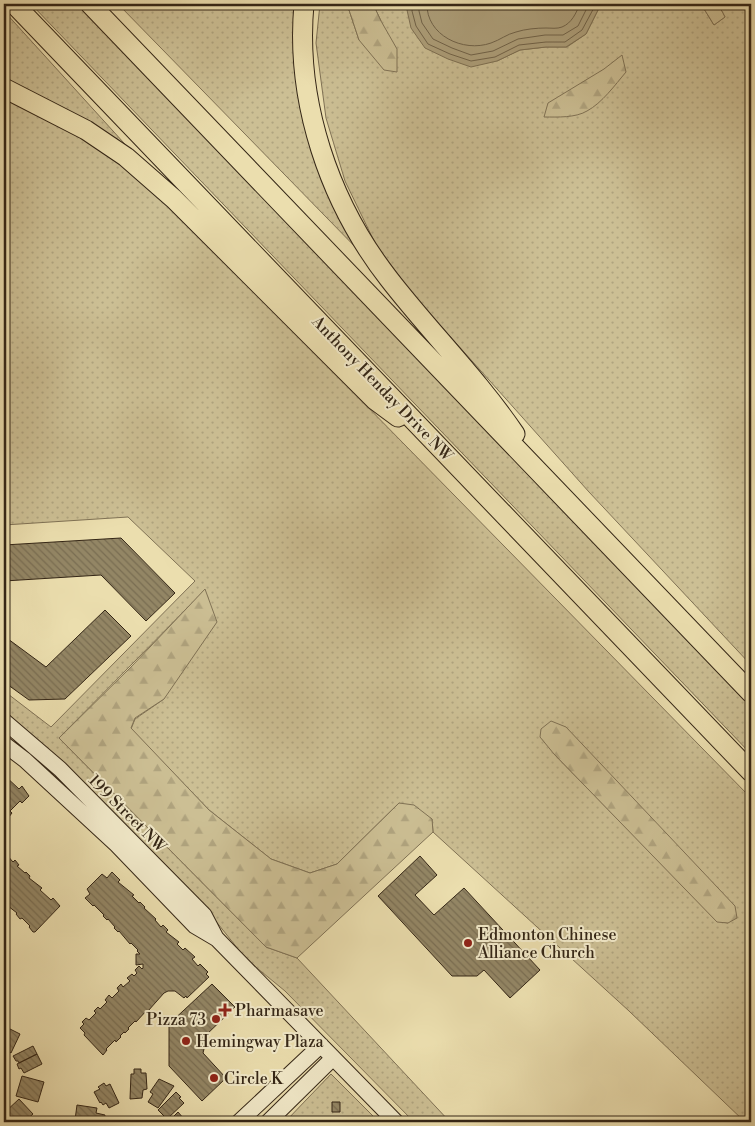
<svg xmlns="http://www.w3.org/2000/svg" width="755" height="1126" font-family="'Libre Bodoni',serif">
<style>
.grass{fill:url(#grass-dots);stroke:#807255;fill-rule:evenodd}
.forest{fill:url(#forest-firs);stroke:#807255}
.water{fill:#ad9f7a;stroke:#7d6f52}
.lines{fill:none;stroke-linecap:round;stroke-linejoin:round}
.shore{stroke:#706248;stroke-width:1}
.building{fill:url(#building-back-hatch);stroke:#342616}
.secondary-casing{stroke:#342616;stroke-width:17}
.highway-casing{stroke:#342616;stroke-width:21}
.secondary{stroke:#f2eaca;stroke-width:15}
.highway{stroke:#ebdeae;stroke-width:19}
.poi-dot{fill:#8f2418;stroke:#f2eaca;stroke-width:2}
.labels{text-anchor:middle;stroke-width:4;stroke-linejoin:round;paint-order:stroke}
.street-label{font-size:16px;fill:#342616;stroke:#f2eaca}
.poi-label{font-size:16px;fill:#342616;stroke:#f2eaca;text-anchor:start}
</style>
<defs>
<pattern id="grass-dots" width="8" height="8" patternUnits="userSpaceOnUse" patternTransform="scale(1.25)"><rect width="8" height="8" fill="#ccbf94"/><path d="M2 2h.1M6 6h.1" fill="none" stroke="#b0a47f" stroke-width="1.8" stroke-linecap="round"/></pattern>
<pattern id="forest-firs" width="22" height="20" patternUnits="userSpaceOnUse" patternTransform="scale(1.25)"><rect width="22" height="20" fill="#ccbf94"/><path d="M5 1l3.5 6h-7zM16 11l3.5 6h-7z" fill="#b0a47f"/></pattern>
<pattern id="building-back-hatch" width="6" height="6" patternUnits="userSpaceOnUse" patternTransform="scale(1.25)"><rect width="6" height="6" fill="#938665"/><path d="M-1 5l2 2M0 0l6 6M5-1l2 2" fill="none" stroke="#796d52"/></pattern>
</defs>
<rect width="100%" height="100%" fill="#ebdeae"/>
<filter id="stains"><feTurbulence type="fractalNoise" baseFrequency=".004" numOctaves="4"/><feColorMatrix values="0 0 0 0 .2 0 0 0 0 .09 0 0 0 0 .02 0 0 0 .5 -.17"/></filter>
<radialGradient id="worn" r=".72"><stop offset=".6" stop-color="#630" stop-opacity="0"/><stop offset="1" stop-color="#630" stop-opacity=".3"/></radialGradient>
<!-- grass -->
<path class="grass" d="M31,4H78L751,707V754Z
M118,4H299V65L368,260Z
M320,4H347L359,40L381,21L373,4H408L407,10L497,61L520,50L546,47H567L586,34L601,4H701L714,25L725,17L718,4H751V665L589,492L414,296L375,243L345,181L326,118L316,43Z
M4,11L153,175L4,80Z
M4,98L78,135L107,154L158,193L751,798V1122H745L629,1011L433,832L432,819L399,803L337,864L310,873L271,859L209,810L131,729L135,719L164,699L205,590L59,738L266,947L297,958L450,1122H414L285,991L246,959L199,900L132,831L79,781L47,748L4,713V691L51,727L195,581L128,517L4,525ZM554,754L728,923L717,921Z
M331,1074L379,1122H285Z"/>
<!-- forest -->
<path class="forest" d="M347,4H373L381,21L397,49V72L384,70L359,40Z
M701,4H718L725,17L714,25Z
M622,55L626,72C615,85 602,103 587,111C575,118 558,117 544,117L548,103L604,69Z
M205,589L217,622L164,699L135,718L131,728L209,810L271,859L310,873L337,864L399,803L414,805L432,819L433,832L297,958L266,947L59,738L132,666Z
M551,721L566,727L735,906L737,918L728,923L717,922L554,754L540,737L541,729Z"/>
<!-- water -->
<path class="water" d="M408,4H601L586,34L566,47H546L520,50L497,61L471,67L448,59L425,48L411,28L407,10Z"/>
<g class="lines">
<!-- shore -->
<path class="shore" d="M413,4L412,11L416,26L428,44L450,54L471,61L495,57L519,45L546,42H565L582,30L596,4
M419,4V11L422,23L433,39L452,48L471,55L493,51L518,39L545,35H563L578,26L589,4
M427,4C426,35 463,53 491,43C500,40 507,34 516,32C525,29 537,28 546,28C551,28 557,29 562,27C572,23 576,13 580,4"/>
</g>
<!-- building -->
<path class="building" d="M121,538L175,593L146,621L101,575L4,581V545Z
M105,610L131,636L65,699L29,700L4,682V636L46,667Z
M4,775L19,789L22,786L29,796L22,803L20,801L10,811L12,813L8,818L5,815L4,816Z
M4,848L7,853L6,854L13,862L15,860L19,865L17,866L25,873L26,872L30,876L29,878L42,888L40,890L51,900L53,898L60,906L35,932H33L29,927L30,926L22,918L20,919L16,914L17,913L8,906L9,905L4,899Z
M420,856L437,875L415,895L434,915L464,888L540,970L510,998L484,970L477,976H452L378,896Z
M112,872L120,880L118,882L134,895L132,896L139,903L140,902L145,907L144,908L156,919L155,920L161,927L163,925L168,930L166,932L179,942L177,944L183,950L185,948L195,957L192,959L198,966L200,964L208,972L206,974L209,977L187,998L186,996L184,998L175,991H168L164,993L148,1011L147,1010L136,1022L135,1021L128,1028L129,1029L125,1033L124,1032L120,1036L121,1037L116,1042L115,1040L106,1049L107,1050L103,1055L84,1035L85,1033L80,1028L84,1024L82,1022L86,1018L89,1020L96,1013L94,1011L98,1007L100,1009L107,1002L105,1000L109,995L112,998L119,991L117,988L121,984L123,987L130,981L127,978L132,974L134,976L137,973L135,970L139,966L142,969L143,968V964L136,965V954H140L137,951L138,950L131,943L130,944L119,931L118,932L114,928L115,927L108,919L107,920L103,916L104,915L94,905L93,906L85,898L90,894L87,889L102,874L107,878Z
M212,984L235,1007L203,1038L205,1045L203,1053L226,1078L202,1101L169,1066V1024Z
M4,1026L20,1034L11,1053L4,1048Z
M33,1046L37,1054L19,1063L18,1061H16L13,1056Z
M37,1054L42,1064L24,1073L21,1068L19,1069L17,1064Z
M134,1069H141V1073H146L147,1089L143,1090L142,1098L130,1099L131,1074H134Z
M22,1076L44,1082L38,1102L16,1096Z
M159,1079L174,1086L158,1108L148,1102L153,1094L150,1092Z
M104,1083L106,1086L110,1084L119,1103L109,1108L106,1103L103,1105L101,1102L100,1103L94,1092L100,1089L98,1087Z
M176,1092L181,1097L179,1098L184,1103L167,1119L158,1110Z
M19,1099L33,1114L24,1122H11L4,1113Z
M332,1102H340V1112H332Z
M77,1105L97,1108L96,1113L105,1115L104,1122H88L75,1120Z
M178,1112L184,1119L187,1116L193,1122H168Z"/>
<g class="lines">
<defs>
<path id="secondary" d="M4,721L60,769L127,837L204,915L216,938
M4,744L25,760L117,845L195,926L217,939L396,1122
M239,1122L321,1045
M268,1122L333,1058"/>
<path id="highway" d="M14,4L751,772
M90,4L751,693
M304,4C295,101 329,202 389,279C430,332 477,378 515,434
M4,88L86,130L126,157L174,199L375,400L398,417"/>
</defs>
<!-- secondary casing -->
<use href="#secondary" class="secondary-casing"/>
<!-- highway casing -->
<use href="#highway" class="highway-casing"/>
<!-- secondary -->
<use href="#secondary" class="secondary"/>
<!-- highway -->
<use href="#highway" class="highway"/>
</g>
<!-- markers -->
<g class="poi-dot">
<circle cx="468" cy="943" r="5"/>
<path d="M222.5 1002.5h5v5h5v5h-5v5h-5v-5h-5v-5h5z"/>
<circle cx="216" cy="1019" r="5"/>
<circle cx="186" cy="1041" r="5"/>
<circle cx="214" cy="1078" r="5"/>
</g>
<g class="labels">
<!-- street labels -->
<g class="street-label">
<text transform="translate(383 388) rotate(46)" y="6">Anthony Henday Drive NW</text>
<text transform="translate(128 813) rotate(45)" y="6">199 Street NW</text>
</g>
<!-- poi labels -->
<g class="poi-label">
<text x="478" y="940">Edmonton Chinese<tspan x="478" dy="18">Alliance Church</tspan></text>
<text x="235" y="1016">Pharmasave</text>
<text x="206" y="1025" text-anchor="end">Pizza 73</text>
<text x="196" y="1047">Hemingway Plaza</text>
<text x="224" y="1084">Circle K</text>
</g>
</g>
<!-- margin -->
<rect width="755" height="1126" fill="none" stroke="#ebdeae" stroke-width="20"/>
<rect x="5" y="5" width="745" height="1116" fill="none" stroke="#342616" stroke-width="2.5"/>
<rect x="10" y="10" width="735" height="1106" fill="none" stroke="#342616"/>
<rect width="100%" height="100%" filter="url(#stains)"/>
<rect width="100%" height="100%" fill="url(#worn)"/>
</svg>
